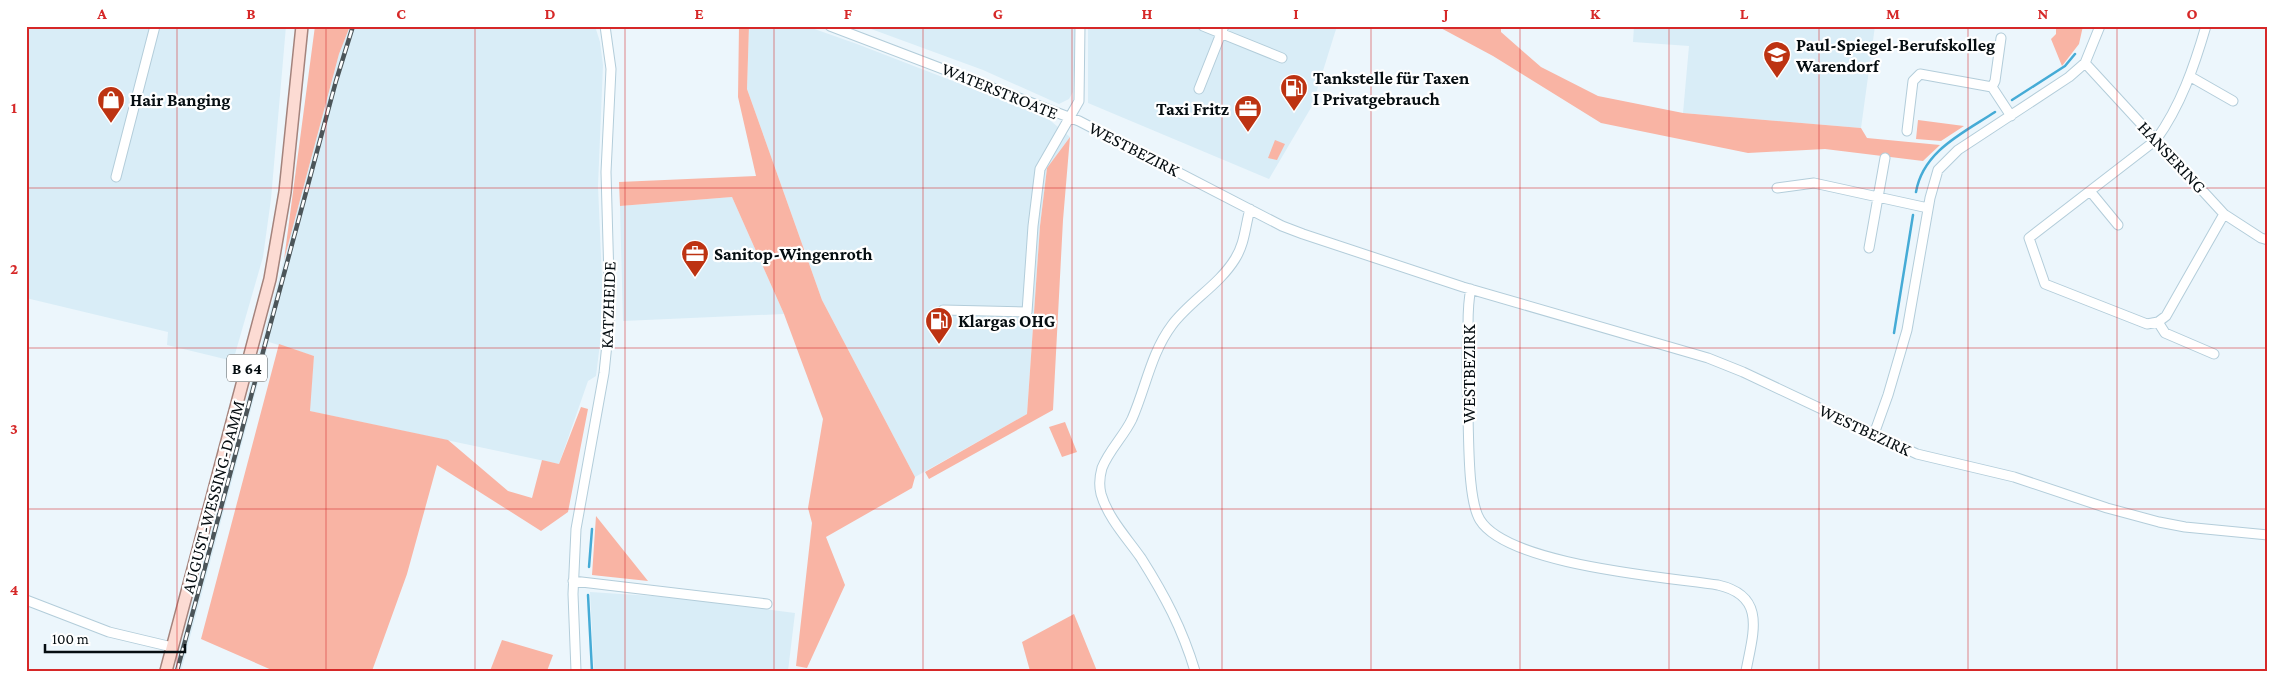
<svg xmlns="http://www.w3.org/2000/svg" width="2294" height="697" font-family="'Crimson Pro',serif">
<style>
.built{fill:#d9edf7}
.green{fill:#f9b4a4}
.lines{fill:none;stroke-linecap:round;stroke-linejoin:round}
.stream{stroke:#45abd6;stroke-width:2.5}
.minor-casing{stroke:#b3cdda;stroke-width:11}
.major-casing{stroke:#a4837c;stroke-width:14}
.minor{stroke:#fff;stroke-width:9}
.major{stroke:#fcdbd3;stroke-width:11}
.rail-casing{stroke:#4c5559;stroke-width:4.5}
.rail{stroke:#fff;stroke-width:2.5;stroke-dasharray:8;stroke-linecap:butt}
.grid{fill:none;stroke:#d62828;stroke-width:1;stroke-opacity:0.55}
.labels{text-anchor:middle;stroke-width:4.5;stroke-linejoin:round;paint-order:stroke}
.shield{fill:#fff;stroke:#505658;stroke-width:1}
.shield-label{font-size:16px;font-weight:bold;fill:#050d11}
.poi-label{font-size:18px;font-weight:bold;fill:#050d11;stroke:#fff;text-anchor:start}
.street-label{font-size:18px;fill:#050d11;stroke:#fff}
.neatline{fill:none;stroke:#d62828;stroke-width:2}
.grid-label{font-size:16px;text-anchor:middle;font-weight:bold;fill:#d62828}
</style>
<rect width="100%" height="100%" fill="#ecf6fc"/>
<!-- built -->
<path class="built" d="M26,26H286L271,199L263,257L233,361L167,345L168,332L26,298Z
M350,26H595L600,42L603,65L598,186L603,301L602,327L596,376L588,381L559,464L309,411L314,356L269,342L181,671H174L339,54Z
M749,26H806L857,44L1046,117L1070,137L1047,168L1040,226L1027,414L915,477L822,300L747,89Z
M863,26H1076L1073,92L1069,99L1059,104L983,70Z
M1088,26H1337L1312,106L1269,179L1088,103Z
M1634,26H1875L1861,128L1683,113L1689,46L1633,42Z
M732,197L784,314L623,321L620,206Z
M590,592L669,597L795,613L788,671H594Z"/>
<!-- green -->
<path class="green" d="M315,26H350L339,54L284,260Z
M739,26H749L747,89L822,300L915,477L912,488L826,537L845,585L807,668L796,666L812,523L808,508L823,419L784,314L732,197L620,206L619,182L756,176L738,97Z
M1437,26H1501V32L1541,67L1598,96L1683,113L1861,128L1867,138L1940,145L1923,161L1825,149L1748,153L1601,123L1493,56Z
M2056,26H2083L2079,44L2062,66L2051,39L2056,34Z
M1918,120L1964,126L1941,141L1916,139Z
M1070,137L1063,220L1053,410L929,479L925,472L1027,414L1040,226L1047,168Z
M1275,140L1285,144L1277,160L1268,158Z
M279,344L314,356L310,411L448,440L508,491L532,498L542,460L559,464L581,407L588,409L568,512L541,531L437,465L407,574L372,671H274L201,639Z
M1065,422L1077,452L1062,457L1049,427Z
M596,516L648,581L592,575Z
M1074,614L1097,671H1030L1022,642Z
M502,640L553,655L547,671H490Z"/>
<g class="lines">
<!-- stream -->
<path class="stream" d="M2012,100L2065,66L2075,54
M1916,192C1923,151 1963,133 1995,112
M1894,333L1913,215
M589,567L592,529
M588,595L592,671"/>
<defs>
<path id="minor" d="M830,26L1079,121L1282,226L1303,234L1463,287L1708,358L1743,372L1917,454L2014,477L2107,508L2159,522L2185,527L2268,535
M1203,26L1282,58
M2206,26C2194,67 2181,105 2156,140L2029,238L2045,284L2147,324L2158,322L2166,316L2224,214
M2085,63L2224,214L2261,238L2268,240
M2191,77L2233,101
M1992,87L1995,81L2001,38
M1199,89L1224,26
M1907,131L1913,81L1920,74L1992,87L2011,116
M116,177L155,26
M1777,188L1814,183L1928,208
M2090,191L2118,225
M1869,248L1885,158
M1471,289C1468,301 1468,314 1468,327C1466,358 1467,388 1468,418C1469,442 1468,501 1480,520C1508,565 1665,577 1718,585C1767,596 1753,633 1746,671
M943,310L1027,312L1033,226L1040,169L1079,101L1080,26
M2158,322L2165,333L2214,354
M1874,434L1888,395L1907,330L1930,198L1938,170L1958,150L2069,77L2085,63L2100,26
M573,581L767,604
M26,600L109,632L172,647
M576,671L573,594L576,529L604,373L610,315L606,172L611,69L605,26
M1195,671C1182,628 1165,596 1141,558C1127,538 1108,518 1101,494C1099,486 1100,475 1102,468C1109,450 1124,436 1132,419C1146,387 1151,353 1172,325C1190,301 1219,285 1235,259C1245,243 1245,227 1250,209"/>
<path id="major" d="M166,671L270,279L285,192L302,26"/>
</defs>
<!-- minor casing -->
<use href="#minor" class="minor-casing"/>
<!-- major casing -->
<use href="#major" class="major-casing"/>
<!-- minor -->
<use href="#minor" class="minor"/>
<!-- major -->
<use href="#major" class="major"/>
<defs>
<path id="rail" d="M177,671L336,81L353,26"/>
</defs>
<!-- rail casing -->
<use href="#rail" class="rail-casing"/>
<!-- rail -->
<use href="#rail" class="rail"/>
</g>
<!-- grid -->
<path class="grid" d="M177,26V671M326,26V671M475,26V671M625,26V671M774,26V671M923,26V671M1072,26V671M1222,26V671M1371,26V671M1520,26V671M1669,26V671M1819,26V671M1968,26V671M2117,26V671M26,188H2268M26,348H2268M26,509H2268"/>
<!-- icons -->
<defs>
<symbol id="school-pin" viewBox="-11 -11 22 30"><path d="M0 17L-7.5 6A9.5 9.5 0 1 1 7.5 6Z" fill="#bd3312" stroke="#fff"/><path d="M0-5L7-2L0 1L-7-2ZM-4 1L0 2.5L4 1V4Q0 6-4 4Z" fill="#fff"/></symbol>
<symbol id="fuel-pin" viewBox="-11 -11 22 30"><path d="M0 17L-7.5 6A9.5 9.5 0 1 1 7.5 6Z" fill="#bd3312" stroke="#fff"/><path d="M-5.5-6h7V0h2V4h1.3V-2.5L3-4.5l.8-.8L6-3V5H2.5V1h-1V6h-7ZM-4.2-4.7v3.2H.2V-4.7Z" fill="#fff"/></symbol>
<symbol id="shop-pin" viewBox="-11 -11 22 30"><path d="M0 17L-7.5 6A9.5 9.5 0 1 1 7.5 6Z" fill="#bd3312" stroke="#fff"/><path d="M-5-2.5h2.3a2.7 3.5 0 0 1 5.4 0H5L5.5 6h-11ZM-1.5-2.5h3a1.5 2.3 0 0 0-3 0Z" fill="#fff"/></symbol>
<symbol id="office-pin" viewBox="-11 -11 22 30"><path d="M0 17L-7.5 6A9.5 9.5 0 1 1 7.5 6Z" fill="#bd3312" stroke="#fff"/><path d="M-6-3h4V-5.5h4V-3h4V5H-6ZM-1-4.5V-3h2v-1.5ZM-6 0V1H6V0Z" fill="#fff"/></symbol>
</defs>
<g fill-rule="evenodd">
<use href="#school-pin" x="1761" y="39" width="32" height="43"/>
<use href="#fuel-pin" x="1278" y="72" width="32" height="43"/>
<use href="#shop-pin" x="95" y="84" width="32" height="43"/>
<use href="#office-pin" x="1232" y="93" width="32" height="43"/>
<use href="#office-pin" x="679" y="238" width="32" height="43"/>
<use href="#fuel-pin" x="923" y="305" width="32" height="43"/>
</g>
<g class="labels">
<!-- shield labels -->
<rect class="shield" x="227" y="354.5" width="40" height="27" rx="4"/>
<g class="shield-label">
<text x="247" y="374">B 64</text>
</g>
<!-- poi labels -->
<g class="poi-label">
<text x="1796" y="51">Paul-Spiegel-Berufskolleg<tspan x="1796" dy="21">Warendorf</tspan></text>
<text x="1313" y="84">Tankstelle für Taxen<tspan x="1313" dy="21">I Privatgebrauch</tspan></text>
<text x="130" y="106">Hair Banging</text>
<text x="1229" y="115" text-anchor="end">Taxi Fritz</text>
<text x="714" y="260">Sanitop-Wingenroth</text>
<text x="958" y="327">Klargas OHG</text>
</g>
<!-- street labels -->
<g class="street-label">
<text transform="translate(1000 91) rotate(22)" y="6">WATERSTROATE</text>
<text transform="translate(1134 149) rotate(27)" y="6">WESTBEZIRK</text>
<text transform="translate(2172 157) rotate(47)" y="6">HANSERING</text>
<text transform="translate(608 305) rotate(-88)" y="6">KATZHEIDE</text>
<text transform="translate(1469 374) rotate(-90)" y="6">WESTBEZIRK</text>
<text transform="translate(1865 430) rotate(25)" y="6">WESTBEZIRK</text>
<text transform="translate(213 497) rotate(-75)" y="6">AUGUST-WESSING-DAMM</text>
</g>
</g>
<!-- border -->
<rect width="2294" height="697" fill="none" stroke="#ffffff" stroke-width="55"/>
<!-- scale -->
<path d="M45 644v8h140v-8" fill="none" stroke="#050d11" stroke-width="2.5"/>
<text x="52" y="644" font-size="15" fill="#050d11" stroke="#ffffff" stroke-width="4" paint-order="stroke">100 m</text>
<rect x="28" y="28" width="2238" height="642" class="neatline"/>
<g class="grid-label">
<text x="102" y="19">A</text>
<text x="251" y="19">B</text>
<text x="401" y="19">C</text>
<text x="550" y="19">D</text>
<text x="699" y="19">E</text>
<text x="848" y="19">F</text>
<text x="998" y="19">G</text>
<text x="1147" y="19">H</text>
<text x="1296" y="19">I</text>
<text x="1446" y="19">J</text>
<text x="1595" y="19">K</text>
<text x="1744" y="19">L</text>
<text x="1893" y="19">M</text>
<text x="2043" y="19">N</text>
<text x="2192" y="19">O</text>
<text x="14" y="113">1</text>
<text x="14" y="274">2</text>
<text x="14" y="434">3</text>
<text x="14" y="595">4</text>
</g>
</svg>
